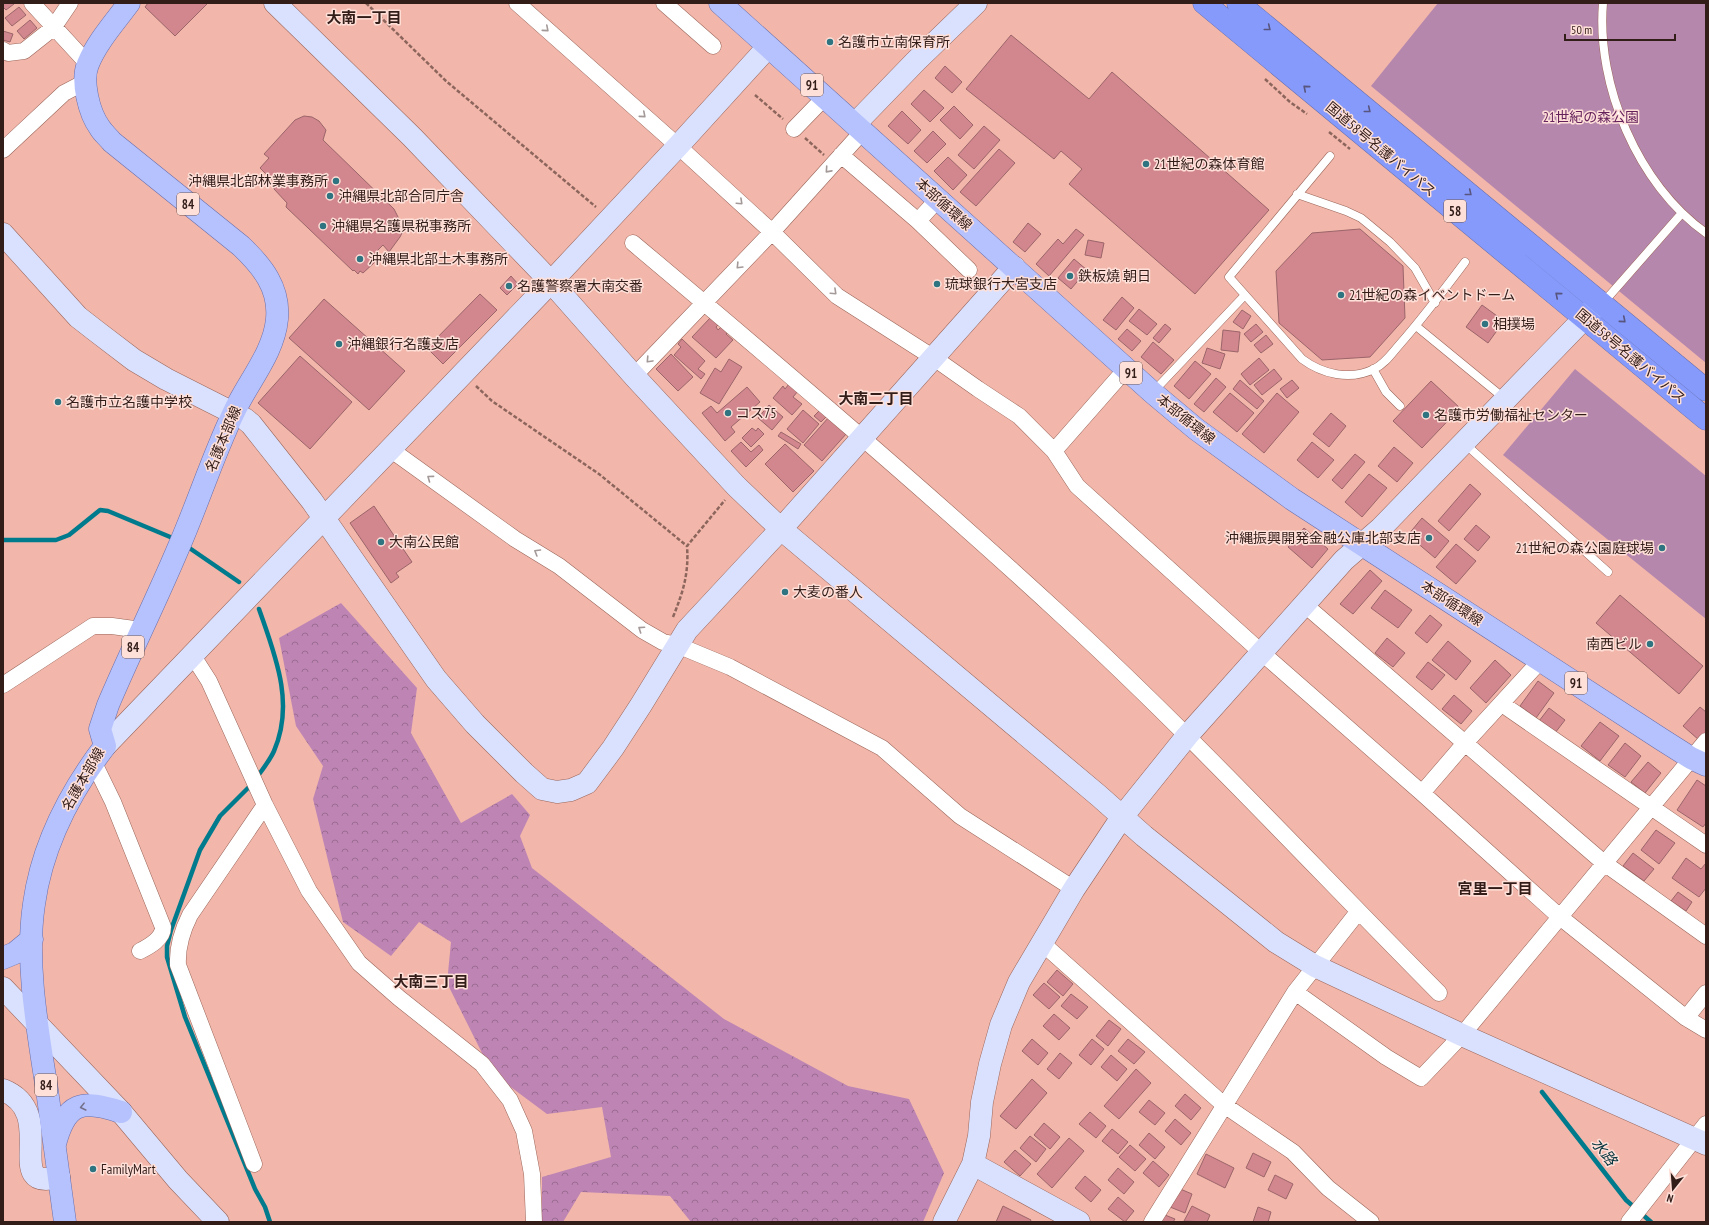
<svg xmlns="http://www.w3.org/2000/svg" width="1709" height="1225" font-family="'PT Sans Narrow','Noto Sans JP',sans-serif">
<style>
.forest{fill:url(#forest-crowns)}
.park{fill:#b687ad}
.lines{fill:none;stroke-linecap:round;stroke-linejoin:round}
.stream{stroke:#007b8d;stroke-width:4.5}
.building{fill:#d2868e;stroke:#9b656a}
.lane-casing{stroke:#9a655a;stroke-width:9}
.street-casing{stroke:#9a655a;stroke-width:17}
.secondary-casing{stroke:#9a655a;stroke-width:23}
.primary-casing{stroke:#686eac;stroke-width:23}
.highway-casing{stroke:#686eac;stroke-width:23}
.path{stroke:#8c655d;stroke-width:2.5;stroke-dasharray:4 2;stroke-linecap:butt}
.lane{stroke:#fff;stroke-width:8}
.street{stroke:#fff;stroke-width:16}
.secondary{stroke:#dae1fe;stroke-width:22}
.primary{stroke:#b6c2fd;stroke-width:22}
.highway{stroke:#859afb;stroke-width:22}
.oneway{stroke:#58557f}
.oneway2{stroke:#a39998}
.oneway3{stroke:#74708b}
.poi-dot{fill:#2e7481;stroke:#ffe0d9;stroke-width:1.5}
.labels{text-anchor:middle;stroke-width:3;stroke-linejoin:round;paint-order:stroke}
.shield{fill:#ffe0d9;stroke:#705853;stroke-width:1}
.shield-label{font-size:13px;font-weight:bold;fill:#331d19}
.poi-label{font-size:14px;fill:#331d19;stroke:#ffe0d9;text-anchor:start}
.park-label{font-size:14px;fill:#65215c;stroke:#ffe0d9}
.street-label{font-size:14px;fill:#331d19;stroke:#ffe0d9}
.neighbourhood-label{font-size:15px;font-weight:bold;fill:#331d19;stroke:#ffe0d9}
.water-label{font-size:15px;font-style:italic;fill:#06353e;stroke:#ffe0d9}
</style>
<defs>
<pattern id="forest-crowns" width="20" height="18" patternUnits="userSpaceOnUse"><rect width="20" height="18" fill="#be85b4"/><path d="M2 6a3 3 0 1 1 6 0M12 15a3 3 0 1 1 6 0" fill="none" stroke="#9b6c92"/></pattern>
</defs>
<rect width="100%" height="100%" fill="#f2b7aa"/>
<!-- forest -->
<path class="forest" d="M341,603L417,688L411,733L461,823L512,794L530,815L520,836L532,868L724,1019L848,1086L909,1099L944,1173L923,1222H691L670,1196L581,1192L563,1222H542V1177L611,1157L602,1107L547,1114L492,1073L447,983L451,942L419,922L391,956L343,922L313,799L323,766L296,726L279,638Z"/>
<!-- park -->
<path class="park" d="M1438,3H1706V363L1371,86Z
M1575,369L1706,476V619L1503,455Z"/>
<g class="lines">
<!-- stream -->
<path class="stream" d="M3,540H56L69,535L100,510L108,511L175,539
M185,545L239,582
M257,777C263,769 270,760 274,751C295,703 275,655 259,609
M253,783L220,816L200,850L171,930L167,946V957L185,1017L255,1189L265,1207L270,1222
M1542,1092L1626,1200L1651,1222"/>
</g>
<!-- building -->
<path class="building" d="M3,3H14V4L6,10L3,7Z
M148,3H208L175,36L145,7Z
M19,7L26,15L12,26L5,18Z
M30,20L37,28L24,39L17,31Z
M3,31L13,34L10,42L3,40Z
M1011,35L1089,99L1112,72L1269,210L1195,294L1069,184L1082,169L1061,151L1054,159L966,89Z
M945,66L962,82L952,93L935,78Z
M924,90L944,108L930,122L911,104Z
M954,106L973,125L960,139L940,120Z
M902,111L921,130L908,144L888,126Z
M304,116L312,117L319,121L326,130L323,140L394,209L401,223L402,233L400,237L389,252L383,245L371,257L375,262L363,273L360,271L358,274L354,270L353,271L286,207L287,203L274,189V182L260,168L269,158L264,154L295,120Z
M984,126L1000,140L974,169L958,155Z
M933,131L946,144L927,163L914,151Z
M999,149L1015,163L976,206L960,192Z
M948,157L967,175L953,190L934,171Z
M1028,223L1041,234L1025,252L1013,242Z
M1076,229L1084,235L1049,276L1036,264L1058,239L1063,244Z
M1360,229L1403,266L1405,318L1370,357L1322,360L1279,323L1276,271L1312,233Z
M1088,240L1104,243L1101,258L1085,255Z
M1074,259L1087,270L1071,289L1058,278Z
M511,276L518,284L507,295L500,288Z
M480,294L497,310L443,364L427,348Z
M1122,297L1134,308L1116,330L1103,320Z
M324,299L405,371L369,410L289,338Z
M1482,305L1504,321L1488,343L1466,327Z
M1139,309L1157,324L1147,335L1129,321Z
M1242,310L1251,316L1243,329L1233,322Z
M711,317L719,324L716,327L718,330L723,325L729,330L726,334L733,340L716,358L692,337Z
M1165,324L1171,329L1159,343L1153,338Z
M1256,324L1263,332L1251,342L1244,334Z
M1127,329L1141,341L1132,351L1118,339Z
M1223,330L1240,332L1238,352L1221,350Z
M1266,335L1273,344L1261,353L1254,345Z
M682,339L705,361L698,369L705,374L701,379L674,355L681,347L678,344Z
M1153,342L1174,360L1161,374L1141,357Z
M1207,348L1225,354L1220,369L1202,363Z
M671,354L693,377L678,391L656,369Z
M300,356L352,402L310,449L258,403Z
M1259,358L1269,370L1250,385L1241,374Z
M729,359L742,367L719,404L700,393L715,368L721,372Z
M1195,361L1211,374L1189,399L1174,386Z
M1274,369L1282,379L1262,395L1254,385Z
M1216,378L1226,387L1204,412L1194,404Z
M1240,380L1264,401L1257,409L1233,389Z
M1292,380L1299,388L1287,398L1280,389Z
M1431,381L1460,408L1422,448L1393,421Z
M789,384L798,391L793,397L802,404L792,415L773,398L783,386L785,389Z
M747,387L760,402L731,427L735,432L725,441L702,413L711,406L717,413Z
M1230,393L1254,413L1237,432L1213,412Z
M1277,393L1299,412L1264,453L1242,434Z
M769,405L783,417L772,430L758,418Z
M821,409L828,415L821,422L814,416Z
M803,410L819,424L803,443L787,429Z
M1331,413L1346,426L1329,447L1313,434Z
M829,417L847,433L822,461L804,445Z
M752,428L756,431L758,428L764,434L751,447L742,438Z
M781,432L801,444L798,449L778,436Z
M741,442L751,452L759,445L763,450L746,467L731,451Z
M1312,442L1334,460L1318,478L1297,460Z
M785,444L814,471L793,492L765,464Z
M1394,447L1413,463L1397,482L1378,466Z
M1355,454L1365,462L1342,489L1332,480Z
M1369,474L1387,488L1362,517L1345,502Z
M1470,484L1481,494L1449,531L1438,521Z
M374,506L412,562L396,573L399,577L391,583L350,523Z
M1422,518L1449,541L1435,558L1408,535Z
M1476,525L1490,537L1478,551L1464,539Z
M1304,528L1328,549L1312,568L1288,547Z
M1456,544L1476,561L1456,584L1436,567Z
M1370,570L1382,581L1353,614L1340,604Z
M1385,590L1412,610L1398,628L1371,608Z
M1620,595L1703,666L1679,694L1596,623Z
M1430,615L1442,625L1427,643L1415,633Z
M1387,638L1405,653L1393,667L1375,653Z
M1448,641L1471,661L1456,680L1432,660Z
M1495,660L1511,675L1486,703L1470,688Z
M1428,662L1445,675L1432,690L1416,677Z
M1538,681L1554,693L1536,718L1520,706Z
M1454,695L1472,711L1461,724L1442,709Z
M1700,707L1706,712V732L1699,740L1683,726Z
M1549,708L1565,720L1555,733L1539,721Z
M1600,722L1619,736L1600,761L1581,746Z
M1625,743L1641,756L1625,777L1608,765Z
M1648,762L1661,773L1645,793L1631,782Z
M1697,780L1706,786V823L1703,827L1677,810Z
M1656,830L1675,843L1659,864L1641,850Z
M1633,853L1654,869L1644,881L1623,866Z
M1686,858L1701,869L1706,863V888L1699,897L1672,878Z
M1678,892L1692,902L1686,911L1671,901Z
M1057,970L1073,984L1063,996L1047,982Z
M1044,983L1060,997L1049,1009L1033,995Z
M1071,994L1088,1007L1077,1019L1061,1006Z
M1054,1014L1070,1028L1059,1040L1043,1026Z
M1109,1020L1121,1029L1108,1046L1096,1036Z
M1032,1039L1048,1053L1038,1065L1022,1051Z
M1092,1039L1104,1049L1091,1065L1079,1055Z
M1128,1039L1145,1052L1134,1064L1118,1051Z
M1060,1053L1072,1063L1059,1079L1047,1069Z
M1111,1055L1127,1069L1117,1081L1101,1067Z
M1136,1069L1151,1083L1119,1119L1104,1106Z
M1032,1079L1047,1093L1016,1129L1000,1116Z
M1185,1094L1201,1108L1191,1120L1175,1106Z
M1149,1100L1165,1113L1155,1125L1139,1112Z
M1090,1112L1106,1126L1096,1138L1079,1124Z
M1175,1119L1191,1133L1181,1145L1165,1131Z
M1044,1123L1060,1137L1050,1149L1034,1135Z
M1112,1129L1128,1142L1118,1154L1102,1141Z
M1149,1133L1165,1147L1155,1159L1139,1145Z
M1030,1136L1046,1149L1036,1162L1020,1148Z
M1069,1138L1084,1151L1052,1188L1037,1174Z
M1130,1145L1146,1159L1135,1171L1119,1157Z
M1015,1150L1031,1164L1020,1176L1004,1162Z
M1253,1153L1271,1162L1264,1177L1246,1168Z
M1206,1154L1234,1168L1225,1188L1197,1174Z
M1153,1161L1169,1175L1159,1187L1143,1173Z
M1118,1168L1134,1182L1124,1194L1108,1180Z
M1275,1175L1293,1184L1286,1199L1268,1190Z
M1085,1176L1101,1190L1091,1202L1075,1188Z
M1178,1188L1192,1194L1185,1213L1170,1207Z
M1118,1197L1134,1211L1125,1222L1108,1209Z
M1003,1206L1031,1220L1030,1222H996Z
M1192,1206L1210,1215L1207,1222L1184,1221Z
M1258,1207L1271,1212L1268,1222H1253Z
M1160,1213L1175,1219L1173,1222H1156Z"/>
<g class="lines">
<defs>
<path id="lane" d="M1603,3C1596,85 1638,185 1706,233
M1330,156L1229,277L1302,359C1322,374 1350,381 1374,369C1385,364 1392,353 1400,344C1423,318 1444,290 1465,262
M1297,194L1346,211L1361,218L1390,242L1415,268L1435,303
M1600,302L1610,295L1682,213
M1416,326L1505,399
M1373,369L1386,392L1400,406
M1153,392L1245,295
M1464,443L1608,572"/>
<path id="street" d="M32,3L88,64
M517,3L678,146L772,232L837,296L934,358L978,389L1019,416L1054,451L1077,486L1261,652L1422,793L1560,917L1686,1018L1706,1030
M664,3L713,46
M3,50L8,53L24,51L53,28L70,3
M794,129L825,97
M3,150L64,93L85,82
M841,155L918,221L969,270
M918,221L938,199
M633,243C777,364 921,486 1059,613C1191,734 1313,866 1439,993
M634,376L772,232L863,131
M390,449L515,539L559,566L642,630L663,642L677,645L730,667L882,748L960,816L1074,889
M1054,451L1126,369
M1305,605L1604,863L1706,936
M193,656L209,681L265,805L309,891L359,963L399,998L482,1064L510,1100L524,1131L532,1174L534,1222
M3,685L93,626H112L141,630
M1502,704L1706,845
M93,761L113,802L163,927C163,939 150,946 140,951
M1422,793L1465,743L1541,660
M1042,943L1224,1105L1293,1152L1328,1188L1371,1222
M1295,992L1386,1057L1421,1078L1462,1035L1706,741
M1686,1018L1706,993
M254,1164L178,965C177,947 182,931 190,915L265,805
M1152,1222L1295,992L1358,912
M1629,1222L1706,1124"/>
<path id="secondary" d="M275,3L412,137L551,282L634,376L736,486L781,529L1099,796L1144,836L1276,942L1315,966L1462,1035L1706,1144
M855,124L916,61L976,3
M3,234L78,317L96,331L134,360L166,379L245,419L251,424L312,501L436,679L475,724L524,773L542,789L557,792L571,790L587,783L613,748L641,705L687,630L781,529L1014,267
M105,746L551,282L678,146L768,47
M3,988L121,1112L178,1180L218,1222
M3,1090C61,1113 0,1193 59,1177
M973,1164L1079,1222
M944,1222L973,1164L979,1136L982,1102L990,1064L1001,1025L1019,982L1074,889L1122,817L1187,736L1344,560L1381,528L1600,302"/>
<path id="primary" d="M720,3L1153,393L1196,429L1292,499L1661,739L1691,758L1706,765
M3,958L15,953L32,939
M55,1144C66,1102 82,1099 121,1112
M65,1222C59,1178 53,1134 47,1090C38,1032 25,963 34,904C42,846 70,792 105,746L100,729L108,705C130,653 155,603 177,551C197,506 212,458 233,414C247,383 274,353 277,319C280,288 262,266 241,246L112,142C108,137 103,133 100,128C89,113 81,81 88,64C97,42 115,22 129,3"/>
<path id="highway" d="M1204,3L1706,419
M1238,3L1706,390"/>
</defs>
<!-- lane casing -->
<use href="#lane" class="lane-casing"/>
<!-- street casing -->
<use href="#street" class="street-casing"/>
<!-- secondary casing -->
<use href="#secondary" class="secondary-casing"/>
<!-- primary casing -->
<use href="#primary" class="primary-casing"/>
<!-- highway casing -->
<use href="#highway" class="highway-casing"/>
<!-- path -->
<path class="path" d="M366,3L446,81L596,207
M1265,79L1290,102L1307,114
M755,95L783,119
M1329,132L1350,149
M805,138L824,155
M476,386L492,401L599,474L687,546
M673,617C683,592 689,574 687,546L725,500"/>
<!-- lane -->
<use href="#lane" class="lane"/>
<!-- street -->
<use href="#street" class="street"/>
<!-- secondary -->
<use href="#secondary" class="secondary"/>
<!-- primary -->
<use href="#primary" class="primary"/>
<!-- highway -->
<use href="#highway" class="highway"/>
</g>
<!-- one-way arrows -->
<defs><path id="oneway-chevron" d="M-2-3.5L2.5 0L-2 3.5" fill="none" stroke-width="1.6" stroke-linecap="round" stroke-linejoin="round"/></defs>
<g class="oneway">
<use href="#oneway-chevron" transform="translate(1268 28) rotate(39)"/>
<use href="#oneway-chevron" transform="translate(1306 88) rotate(-140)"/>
<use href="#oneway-chevron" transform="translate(1368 110) rotate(39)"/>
<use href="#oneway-chevron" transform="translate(1469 193) rotate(39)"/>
<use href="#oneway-chevron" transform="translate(1558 295) rotate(-140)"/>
<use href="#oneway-chevron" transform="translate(1623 320) rotate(40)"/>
</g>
<g class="oneway2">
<use href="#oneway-chevron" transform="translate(546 29) rotate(41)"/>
<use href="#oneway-chevron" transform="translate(643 115) rotate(41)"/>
<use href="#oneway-chevron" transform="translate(828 170) rotate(132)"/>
<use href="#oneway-chevron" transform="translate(740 202) rotate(43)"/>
<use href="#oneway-chevron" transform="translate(739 266) rotate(134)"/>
<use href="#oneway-chevron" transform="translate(834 292) rotate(43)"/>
<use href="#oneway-chevron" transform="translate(649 360) rotate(133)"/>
<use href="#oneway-chevron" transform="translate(430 478) rotate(-144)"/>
<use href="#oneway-chevron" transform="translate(537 552) rotate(-149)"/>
<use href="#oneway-chevron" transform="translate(641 629) rotate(-146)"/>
</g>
<use class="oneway3" href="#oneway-chevron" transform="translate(83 1107) rotate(166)"/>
<!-- markers -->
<g class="poi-dot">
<circle cx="830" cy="42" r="4"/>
<circle cx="1146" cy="164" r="4"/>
<circle cx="336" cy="181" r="4"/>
<circle cx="330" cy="196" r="4"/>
<circle cx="323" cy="226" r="4"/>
<circle cx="360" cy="259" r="4"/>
<circle cx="1070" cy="276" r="4"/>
<circle cx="937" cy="284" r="4"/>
<circle cx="509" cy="286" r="4"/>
<circle cx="1341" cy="295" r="4"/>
<circle cx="1485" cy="324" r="4"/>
<circle cx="339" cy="344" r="4"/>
<circle cx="58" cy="402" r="4"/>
<circle cx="728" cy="413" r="4"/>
<circle cx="1426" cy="415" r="4"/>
<circle cx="1429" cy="538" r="4"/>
<circle cx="381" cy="542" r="4"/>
<circle cx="1662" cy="548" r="4"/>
<circle cx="785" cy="592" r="4"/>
<circle cx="1650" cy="644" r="4"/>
<circle cx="93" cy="1169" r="4"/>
</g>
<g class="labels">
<!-- shield labels -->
<g class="shield">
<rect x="801" y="74" width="22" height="22" rx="3"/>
<rect x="177" y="193" width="22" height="22" rx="3"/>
<rect x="1444" y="200" width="22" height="22" rx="3"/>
<rect x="1120" y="362" width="22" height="22" rx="3"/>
<rect x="122" y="636" width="22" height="22" rx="3"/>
<rect x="1565" y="672" width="22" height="22" rx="3"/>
<rect x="35" y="1074" width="22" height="22" rx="3"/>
</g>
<g class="shield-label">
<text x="812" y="90">91</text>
<text x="188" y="209">84</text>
<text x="1455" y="216">58</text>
<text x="1131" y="378">91</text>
<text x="133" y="652">84</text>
<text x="1576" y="688">91</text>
<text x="46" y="1090">84</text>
</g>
<!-- poi labels -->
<g class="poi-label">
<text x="838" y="47">名護市立南保育所</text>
<text x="1154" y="169">21世紀の森体育館</text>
<text x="328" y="186" text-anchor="end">沖縄県北部林業事務所</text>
<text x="338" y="201">沖縄県北部合同庁舎</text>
<text x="331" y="231">沖縄県名護県税事務所</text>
<text x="368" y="264">沖縄県北部土木事務所</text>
<text x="1078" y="281">鉄板燒 朝日</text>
<text x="945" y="289">琉球銀行大宮支店</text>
<text x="517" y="291">名護警察署大南交番</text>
<text x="1349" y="300">21世紀の森イベントドーム</text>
<text x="1493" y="329">相撲場</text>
<text x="347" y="349">沖縄銀行名護支店</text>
<text x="66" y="407">名護市立名護中学校</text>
<text x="736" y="418">コス75</text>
<text x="1434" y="420">名護市労働福祉センター</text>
<text x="1421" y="543" text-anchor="end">沖縄振興開発金融公庫北部支店</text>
<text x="389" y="547">大南公民館</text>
<text x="1654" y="553" text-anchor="end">21世紀の森公園庭球場</text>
<text x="793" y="597">大麦の番人</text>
<text x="1642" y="649" text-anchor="end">南西ビル</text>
<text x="101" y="1174">FamilyMart</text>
</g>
<!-- park labels -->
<g class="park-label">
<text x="1591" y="122">21世紀の森公園</text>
</g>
<!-- street labels -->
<g class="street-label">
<text transform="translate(1381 149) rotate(40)" y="5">国道58号名護バイパス</text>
<text transform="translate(944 204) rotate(42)" y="5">本部循環線</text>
<text transform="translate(1631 356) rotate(40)" y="5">国道58号名護バイパス</text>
<text transform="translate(1186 419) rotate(39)" y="5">本部循環線</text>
<text transform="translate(223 439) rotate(-67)" y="5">名護本部線</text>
<text transform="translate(1452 603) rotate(33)" y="5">本部循環線</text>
<text transform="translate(83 779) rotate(-60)" y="5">名護本部線</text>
</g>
<!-- neighbourhood labels -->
<g class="neighbourhood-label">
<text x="364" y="23">大南一丁目</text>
<text x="876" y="404">大南二丁目</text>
<text x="1495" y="894">宮里一丁目</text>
<text x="431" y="987">大南三丁目</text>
</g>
<!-- water labels -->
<g class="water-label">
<text transform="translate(1604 1152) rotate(52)" y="5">水路</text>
</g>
</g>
<!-- border -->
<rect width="1709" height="1225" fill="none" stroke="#331d19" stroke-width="8"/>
<!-- north arrow -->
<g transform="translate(1673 1189) rotate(197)" stroke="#ffe0d9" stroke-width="3" paint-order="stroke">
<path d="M0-3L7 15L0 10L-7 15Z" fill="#331d19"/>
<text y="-6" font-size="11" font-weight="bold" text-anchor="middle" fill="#331d19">N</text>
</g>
<!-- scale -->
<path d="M1565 34v6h110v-6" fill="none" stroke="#331d19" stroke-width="2"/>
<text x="1571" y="34" font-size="12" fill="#331d19" stroke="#ffe0d9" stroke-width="3" paint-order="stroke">50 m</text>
</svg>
